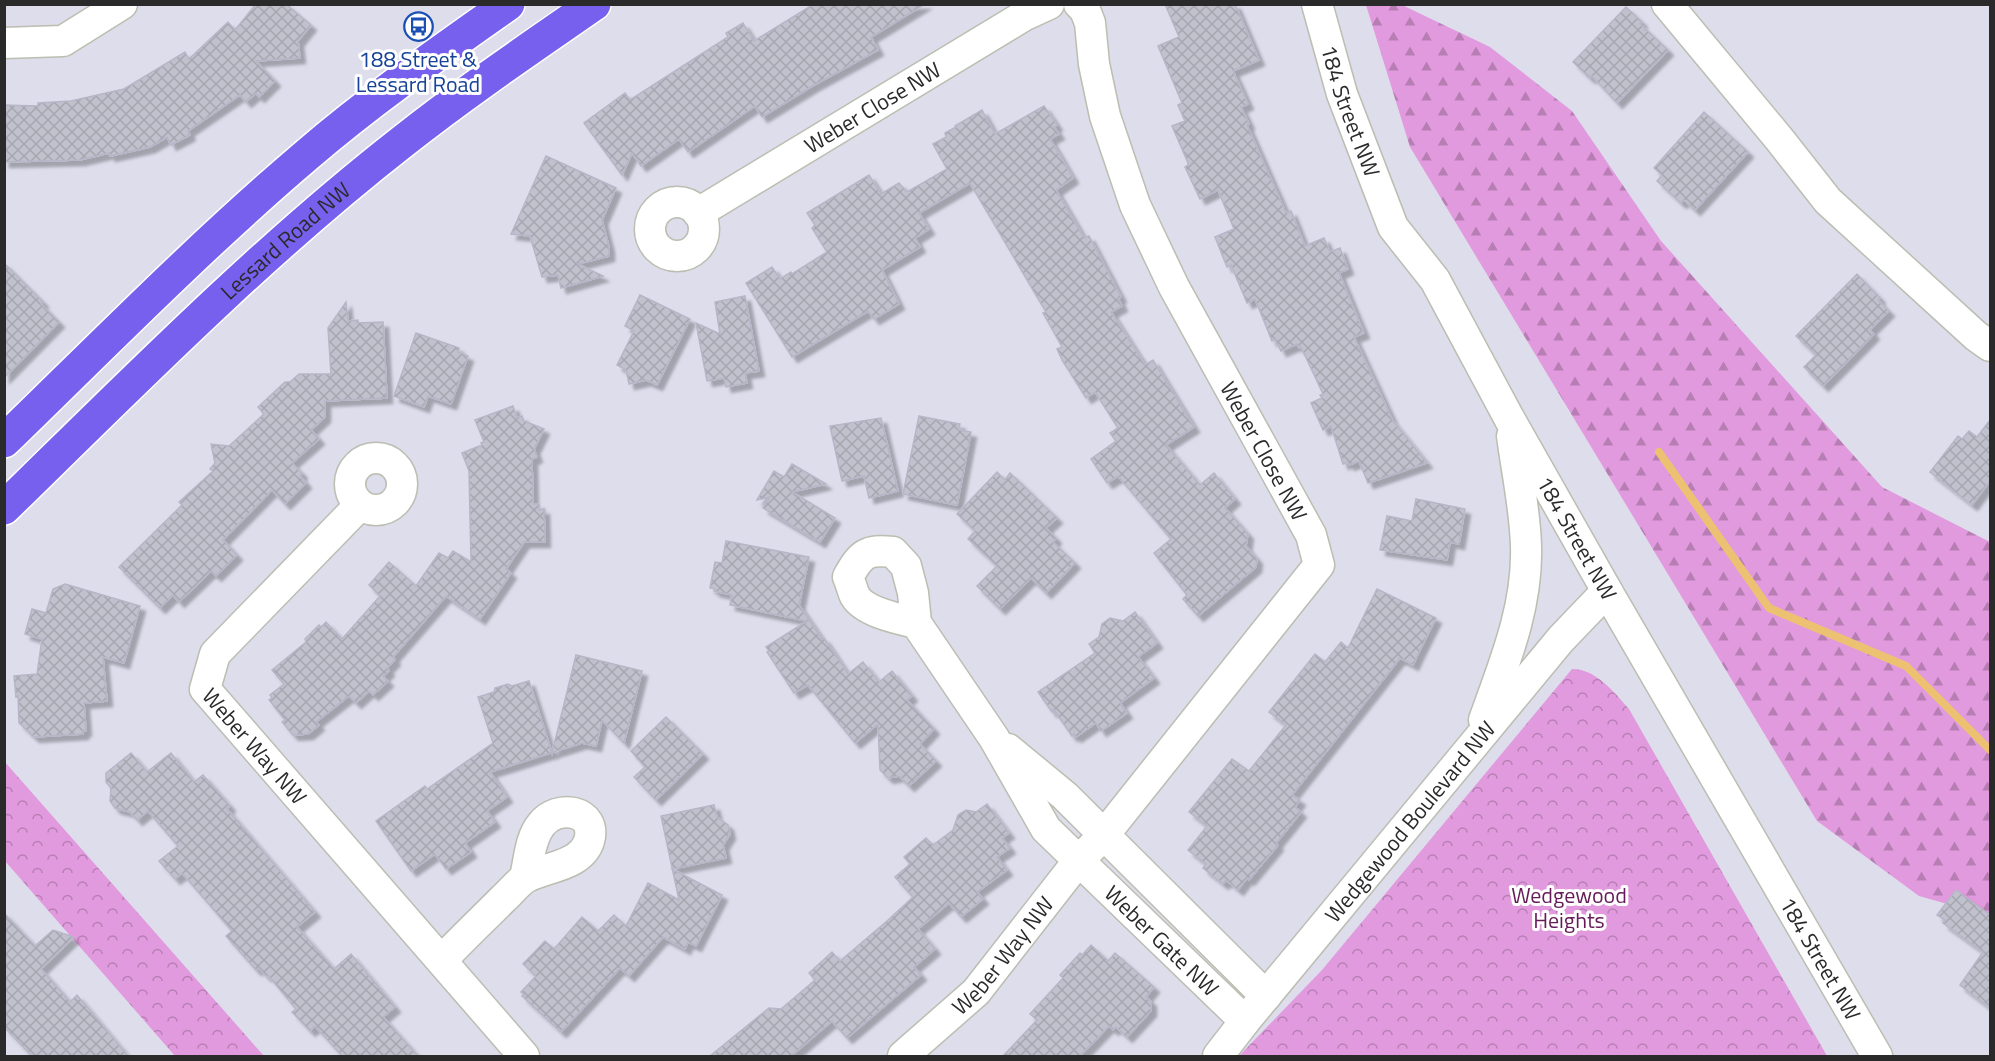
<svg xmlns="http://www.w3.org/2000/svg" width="1995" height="1061" font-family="'Titillium Web',sans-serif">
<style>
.forest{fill:url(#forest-firs)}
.park{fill:url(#park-crowns)}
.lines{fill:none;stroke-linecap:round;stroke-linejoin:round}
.stream{stroke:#ecc272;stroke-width:8}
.building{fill:url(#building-cross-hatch);stroke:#b7b6c8;stroke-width:1.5;filter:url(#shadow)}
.minor-casing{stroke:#bbbeb0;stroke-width:33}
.major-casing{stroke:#fff;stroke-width:36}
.minor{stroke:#fff;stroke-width:30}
.major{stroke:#7760ee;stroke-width:33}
.labels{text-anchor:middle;stroke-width:6;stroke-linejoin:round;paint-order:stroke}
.transit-label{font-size:22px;fill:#164399;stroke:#fff}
.street-label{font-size:22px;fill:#2a2a2a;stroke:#fff}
.park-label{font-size:22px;fill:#661b59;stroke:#fff}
</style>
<defs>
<pattern id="forest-firs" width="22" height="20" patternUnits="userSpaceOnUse" patternTransform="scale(1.5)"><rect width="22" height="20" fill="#e29ade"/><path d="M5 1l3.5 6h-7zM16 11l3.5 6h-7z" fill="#b77eb4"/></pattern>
<pattern id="park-crowns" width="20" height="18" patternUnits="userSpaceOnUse" patternTransform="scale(1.5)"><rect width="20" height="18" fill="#e29ade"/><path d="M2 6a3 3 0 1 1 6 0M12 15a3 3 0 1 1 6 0" fill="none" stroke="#b77eb4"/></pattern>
<pattern id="building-cross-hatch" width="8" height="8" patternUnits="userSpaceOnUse" patternTransform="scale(1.5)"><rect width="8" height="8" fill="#c1c1ce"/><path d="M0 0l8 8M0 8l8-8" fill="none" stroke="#a6a6b1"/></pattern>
<filter id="shadow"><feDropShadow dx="5.5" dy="5.5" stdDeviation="1.5" flood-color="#0004"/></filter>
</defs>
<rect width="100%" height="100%" fill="#ddddec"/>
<!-- forest -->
<path class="forest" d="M1366,5H1402L1490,47L1572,111L1661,241L1882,487L1990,542V916L1919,896L1817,821L1410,147Z"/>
<!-- park -->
<path class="park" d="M1572,669C1596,669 1614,692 1629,709L1827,1056H1239L1322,970Z
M4,761L264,1056H175L5,861Z"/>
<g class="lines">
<!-- stream -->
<path class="stream" d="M1659,452L1769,608L1906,666L1990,750"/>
</g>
<!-- building -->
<path class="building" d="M256,4H286L311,25L298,41L300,58L256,61L275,81L259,97L256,93L246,102L240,95L188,131L190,135L171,145L167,137L150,147L110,156L109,153L80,160L4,162V105L38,106V103L71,101L124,89L185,52L189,59L228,22L235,30Z
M814,4H925L871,37L878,50L814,85L762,117L755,106L688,152L679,139L641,166L632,153L622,175L584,123L625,93L630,100L728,37L726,33L743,23L754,41Z
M1165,4H1235L1259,60L1233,71L1248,104L1241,107L1249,124L1247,125L1286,213L1291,211L1305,246L1324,238L1330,252L1340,248L1348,269L1339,273L1364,333L1354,337L1393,421L1427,463L1368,483L1359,461L1349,465L1348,462L1343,464L1331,426L1323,430L1311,403L1322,398L1320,395L1323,394L1301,347L1299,348L1297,344L1281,351L1275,339L1272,341L1255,299L1247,303L1231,265L1227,267L1215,237L1234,229L1218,190L1200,199L1185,167L1188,165V163L1172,126L1185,121L1178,105L1182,103L1158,46L1179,37Z
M1626,7L1642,22L1640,24L1668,50L1617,103L1592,76L1590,78L1573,62Z
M1044,106L1057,125L1054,127L1059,134L1050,139L1073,178L1056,190L1084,238L1089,236L1121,297L1118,298L1122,306L1111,312L1145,365L1153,360L1194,427L1166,445L1200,485L1214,473L1235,499L1225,508L1248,534L1246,546L1257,559L1256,567L1198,616L1183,599L1187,595L1154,553L1171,539L1118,476L1107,483L1091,459L1116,441L1110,433L1118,428L1095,392L1086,398L1062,360L1057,349L1062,347L1043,313L1046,312L970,183L919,213L929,229L915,238L920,247L882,270L899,304L874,319L868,311L792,357L746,283L772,267L780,279L791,272L792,274L827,252L812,228L815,225L807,213L869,175L881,194L899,183L907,192L947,169L933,144L946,137L945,133L956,127L955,126L982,110L995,134Z
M1704,112L1748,152L1695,210L1684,200L1681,203L1657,181L1662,175L1654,168Z
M546,156L616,188L602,220L609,247V256L578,264L603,276L561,288L558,275L542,277L530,236L511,234Z
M4,263L43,302L41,304L59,322L4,378Z
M1857,274L1880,298L1878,300L1889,311L1870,330L1874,334L1823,386L1804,367L1816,355L1796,336Z
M640,295L690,319L657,385L646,380L629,384L626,370L617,365L634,331L625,326Z
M745,296L759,371L745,373L747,383L726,387L724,378L707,381L696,323L720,334L715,302Z
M346,302L348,321L358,320V323L383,322L387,398L325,401V417L311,430L319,439L292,463L302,473L300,476L306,483L285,504L272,490L223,540L237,555L216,576L211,571L179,602L173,595L160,608L119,567L182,505L179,502L213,471L210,469L215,463L211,444L229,446L264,414L258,407L285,382H290L299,374H331L328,328Z
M416,333L459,348L458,352L468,356L451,404L428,396L424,407L394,396Z
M513,406L517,418L522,416L524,421L544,429L534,449L537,457L532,459L533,504H539V510L544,509L545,542H524L506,569L511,573L480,619L446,596L393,657L395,660L387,668L389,671L383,676L388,681L373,695L369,691L356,703L349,696L316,722L319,725L308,734L293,735L282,722L285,720L269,700L272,698L270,695L284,684L272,670L306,642L305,639L319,625L321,627L326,622L342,639L380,596L369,585L389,562L416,586L439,553L448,558L453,551L471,562L469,471L462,453L482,445L481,443L484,442L475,420Z
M919,416L960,424L958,430L971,432L957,505L903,494Z
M881,418L898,491L869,498L864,476L842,481L830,426Z
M1990,420V481L1972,505L1930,472L1958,436L1962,439L1969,431L1977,437Z
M792,464L826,484L792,492L835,518L820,542L763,508L770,497L757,500L774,471L784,477Z
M997,472L1005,480L1010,473L1057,518L1046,528L1056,538L1053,542L1075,563L1046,593L1031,578L1000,609L977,586L997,566L968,539L975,531L957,514Z
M1416,499L1465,509L1459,544L1450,542L1447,560L1380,550L1387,516L1412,521Z
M726,541L809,557L799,605L822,639L824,638L848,674L863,662L879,682L892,671L912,696L907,700L934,729L920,744L936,761L909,786L899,776L888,778L880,770L878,724L855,743L808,685L794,693L767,652L769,651L766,647L807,621L730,605L732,595L714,591L715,589L710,588L715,562L722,563Z
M65,584L140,606L124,663L103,657L107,701L84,703L86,731H83V734L34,737L19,723L18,696L16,697L14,676L37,674L42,639L25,634L32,609L46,613L53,589Z
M1377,589L1436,618L1419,652L1413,665L1400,658L1292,795L1300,800L1295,807L1301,812L1276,843L1278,845L1249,880L1247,878L1238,890L1226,880L1223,884L1203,868L1206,864L1188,850L1207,826L1189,812L1232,759L1249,771L1286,725L1269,712L1315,654L1325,662L1341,642L1348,648Z
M1135,612L1157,643L1138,657L1154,678L1120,703L1127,713L1101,731L1096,723L1076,737L1074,734L1072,736L1054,710L1052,712L1038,692L1095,653L1089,644L1099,637L1102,624L1110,618L1123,621Z
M576,655L642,671L624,743L602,720L596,746L582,743L490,772L507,797L487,811L495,822L465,843L471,852L446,869L435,854L411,871L376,821L425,786L427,789L493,743L478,697L494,692L495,688L508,684L512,686L529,681L552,753Z
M666,717L703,754L656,800L634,777L645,767L631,751Z
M131,753L147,772L171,753L194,782L203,775L230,806L227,809L315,912L297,927L334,969L351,954L395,1007L383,1017L418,1056H342L315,1026L310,1031L292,1012L296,1009L268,975L266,976L259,968L256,970L226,936L232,931L182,873L175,879L159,861L178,846L148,811L137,820L130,812L115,808L110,801L111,788L106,782V773Z
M987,804L1009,833L1002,838L1010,848L997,857L1007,870L977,892L983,899L961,917L949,903L918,929L935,949L914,967L921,975L847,1038L832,1021L791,1056H710L769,1008L781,1009L815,980L809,973L832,952L840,961L887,921L913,897L895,877L910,864L904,857L926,838L933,845L953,830L958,815L966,810L976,812Z
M714,805L717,817L728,825L730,834L723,845L726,858L672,869L722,895L696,946L688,942L685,949L663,937L629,976L620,968L561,1032L522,996L524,995L521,992L536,976L523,964L545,941L554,949L582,917L598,931L614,915L626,926L648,883L679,900L661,816Z
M1956,890L1990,915V1008L1960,985L1983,952L1943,923L1945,920L1937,915Z
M4,913L35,946L53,930L74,937L41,969L70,1002L77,995L128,1056H32L4,1027Z
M1091,945L1108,961L1115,953L1154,987L1146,997L1151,1001V1011L1127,1037L1116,1027L1113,1030L1109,1026L1080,1056H1003L1037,1020L1030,1014L1063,978L1060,975L1080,953L1082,955Z"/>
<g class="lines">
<defs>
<g id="minor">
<path id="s1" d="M1317,4L1342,94L1393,227L1435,280L1509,418L1607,591L1877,1056"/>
<path d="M1667,4L1780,140L1828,201L1976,336L1990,346"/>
<path d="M4,43L63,41L122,4"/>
<circle cx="677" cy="229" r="27"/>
<path id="s2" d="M698,213L1025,15L1049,4"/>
<circle cx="376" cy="484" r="26"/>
<path id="s3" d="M360,505L215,654L205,689L524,1056"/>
<path id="s4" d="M916,623C899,619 864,612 855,596C852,590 851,583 848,577C861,554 866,549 893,552L906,566L913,593L916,623L994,738L1046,829L1245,1021"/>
<path d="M1484,720C1504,664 1528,607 1526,546C1525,509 1517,473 1512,436"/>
<path d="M1008,749L1065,796L1266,996"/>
<path d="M442,960C462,939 483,919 504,898C511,892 519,881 527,877C546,867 581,866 589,841C598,810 557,803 541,825C530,838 529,861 525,877"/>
<path id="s5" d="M903,1056L976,992L1079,860L1104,835L1319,565L1311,535L1174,287L1135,205L1105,116L1094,64L1090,23L1085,10L1079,4"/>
<path id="s6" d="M1218,1056L1245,1021L1561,639L1607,591"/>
</g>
<g id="major">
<path d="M4,441C104,344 202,244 308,154C371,100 440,52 508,4"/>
<path id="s7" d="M4,508C133,382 260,253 402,142C464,93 529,49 594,4"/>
</g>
</defs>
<!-- minor casing -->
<use href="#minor" class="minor-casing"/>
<!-- major casing -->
<use href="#major" class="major-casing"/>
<!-- minor -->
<use href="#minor" class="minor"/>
<!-- major -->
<use href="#major" class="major"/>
</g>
<!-- icons -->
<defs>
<symbol id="bus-ring" viewBox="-11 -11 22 22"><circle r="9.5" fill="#fff" stroke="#1a4fb4" stroke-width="1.5"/><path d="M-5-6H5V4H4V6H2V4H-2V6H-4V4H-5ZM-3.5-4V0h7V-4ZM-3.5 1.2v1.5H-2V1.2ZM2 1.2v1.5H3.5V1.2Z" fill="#1a4fb4"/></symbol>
</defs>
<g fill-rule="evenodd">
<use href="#bus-ring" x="402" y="10" width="33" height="33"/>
</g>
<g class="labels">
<!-- transit labels -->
<g class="transit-label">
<text x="418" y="67">188 Street &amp;<tspan x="418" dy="25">Lessard Road</tspan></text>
</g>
<!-- street labels -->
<g class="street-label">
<text dy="8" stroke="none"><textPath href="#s2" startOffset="204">Weber Close NW</textPath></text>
<text dy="8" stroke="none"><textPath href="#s1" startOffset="112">184 Street NW</textPath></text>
<text dy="8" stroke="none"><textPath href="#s7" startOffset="388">Lessard Road NW</textPath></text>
<text transform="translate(1264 451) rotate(61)" y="8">Weber Close NW</text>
<text dy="8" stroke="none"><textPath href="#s1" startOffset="598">184 Street NW</textPath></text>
<text dy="8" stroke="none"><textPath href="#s3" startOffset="320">Weber Way NW</textPath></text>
<text dy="8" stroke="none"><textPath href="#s6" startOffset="303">Wedgewood Boulevard NW</textPath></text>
<text dy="8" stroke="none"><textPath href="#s4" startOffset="627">Weber Gate NW</textPath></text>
<text dy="8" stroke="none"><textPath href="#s5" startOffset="142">Weber Way NW</textPath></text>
<text dy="8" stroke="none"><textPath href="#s1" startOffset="1084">184 Street NW</textPath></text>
</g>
<!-- park labels -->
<g class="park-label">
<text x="1569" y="903">Wedgewood<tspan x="1569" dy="25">Heights</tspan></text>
</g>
</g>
<!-- border -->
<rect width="1995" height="1061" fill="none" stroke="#2a2a2a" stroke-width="12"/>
</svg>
